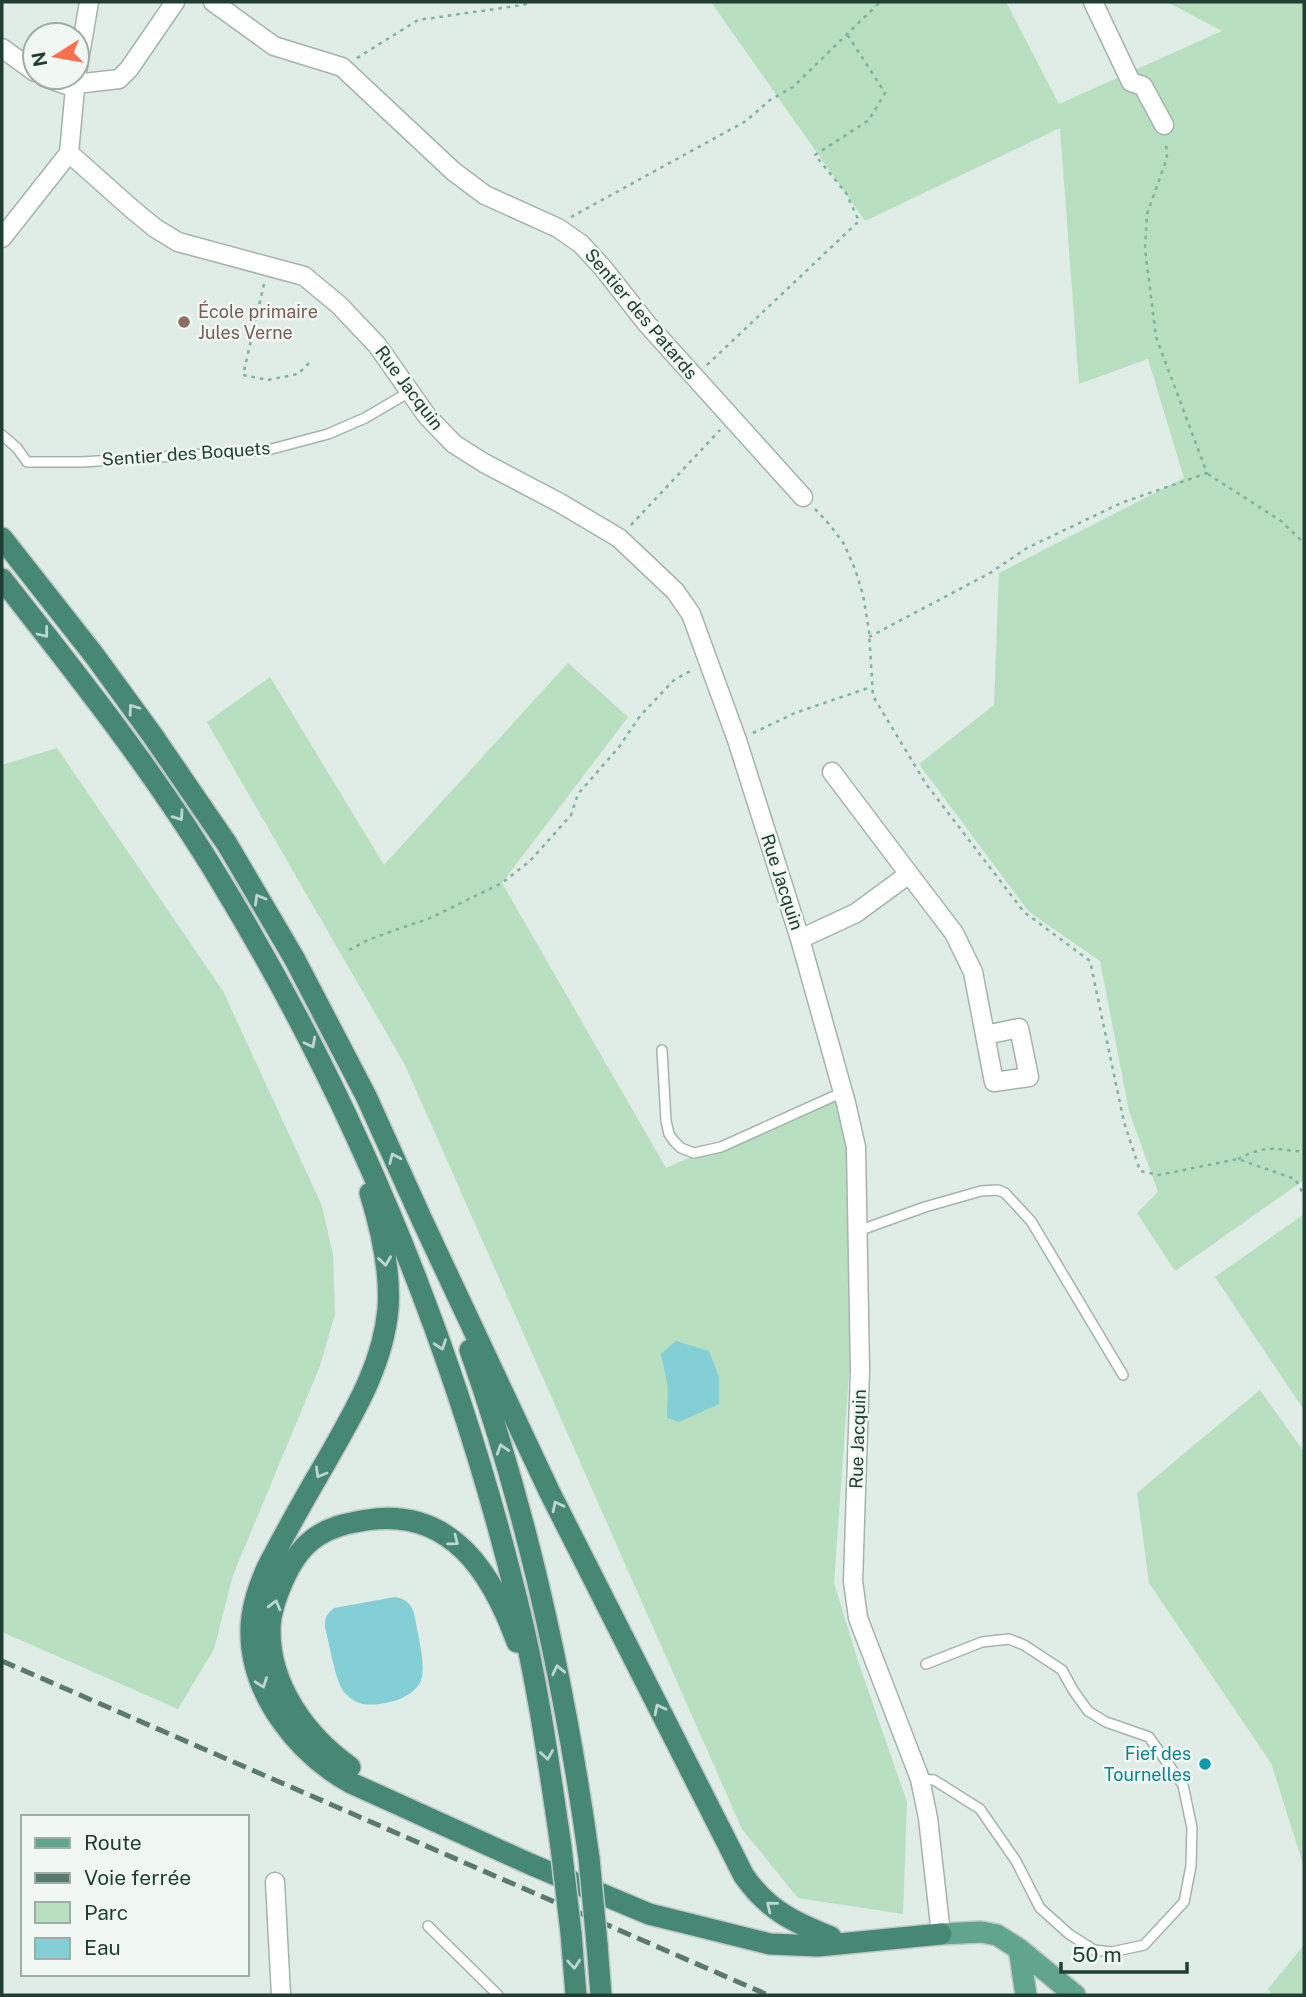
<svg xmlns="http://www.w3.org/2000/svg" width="1306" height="1997" font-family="'Public Sans',sans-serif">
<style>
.green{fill:#b7dfc0}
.water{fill:#84ced5}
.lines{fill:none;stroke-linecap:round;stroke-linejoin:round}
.service-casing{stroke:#a3b4ad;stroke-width:12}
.minor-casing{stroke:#a3b4ad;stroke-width:21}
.primary-casing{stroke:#c1c9c6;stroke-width:24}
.trunk-casing{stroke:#c1c9c6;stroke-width:24}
.path{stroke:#7eb29e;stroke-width:2.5;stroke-dasharray:3.5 5;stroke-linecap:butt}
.service{stroke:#fff;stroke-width:9}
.minor{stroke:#fff;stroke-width:18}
.primary{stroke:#62a58f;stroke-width:21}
.trunk{stroke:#468874;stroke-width:21}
.rail{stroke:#5a796f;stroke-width:5;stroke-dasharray:14 7;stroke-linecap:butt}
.trunk-bridge-casing{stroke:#c1c9c6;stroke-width:24;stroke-linecap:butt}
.trunk-bridge{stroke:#468874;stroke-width:21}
.oneway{stroke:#bed6ce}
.education-dot{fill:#8d6e63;stroke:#f1f8f4;stroke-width:2.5}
.culture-dot{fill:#0f9aa8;stroke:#f1f8f4;stroke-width:2.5}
.labels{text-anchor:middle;stroke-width:5;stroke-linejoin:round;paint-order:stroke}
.education-label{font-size:18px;fill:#785e54;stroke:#f1f8f4;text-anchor:start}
.street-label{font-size:18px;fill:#203e34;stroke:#f1f8f4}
.culture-label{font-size:18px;fill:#0d838f;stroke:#f1f8f4;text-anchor:end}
</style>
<rect width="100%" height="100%" fill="#e0ece6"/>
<!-- green -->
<path class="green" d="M711,2H1006L1059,104L1222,31L1167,2H1304V1180L1175,1271L1137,1213L1158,1192L1129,1111L1100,961L1029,912L919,764L994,705L999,573L1184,478L1148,359L1079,384L1060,128L865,221Z
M568,663L628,717L502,883L666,1168L844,1089L852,1331L834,1583L858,1661L907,1802L903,1914L798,1898L742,1829L405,1065L207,722L270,677L384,865Z
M57,748L223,991L322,1206L333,1255L335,1314L320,1366L233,1575L214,1649L178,1709L2,1632V765Z
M1304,1214V1410L1215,1277Z
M1260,1390L1304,1452V1867L1271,1763L1149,1583L1137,1493Z
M1304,1945V1995H1272L1268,1989Z"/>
<!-- water -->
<path class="water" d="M676,1341L709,1351L719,1377V1404L679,1422L667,1418L668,1387L661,1354Z
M395,1597C406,1599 410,1603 414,1613C417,1631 425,1660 422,1677C418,1698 382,1707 363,1704C356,1703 345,1695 342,1689C335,1677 329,1643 325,1627C325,1618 326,1614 334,1608Z"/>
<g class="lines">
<defs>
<path id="service" d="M2,435L17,448L27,462H82L268,450L328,434L365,418L411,391
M662,1050L666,1121L669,1134L674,1141L681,1148L694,1153L721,1147L843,1092
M858,1231L925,1207L981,1191L998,1190L1005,1193L1031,1221L1123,1375
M920,1779L934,1780L980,1809L1016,1861L1040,1908L1069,1934L1094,1950L1112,1952L1144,1945L1184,1902L1191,1866L1192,1828L1183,1785L1149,1737L1106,1722L1088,1711L1073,1690L1062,1670L1024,1645L1009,1639L982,1642L926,1664
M428,1926L498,1995"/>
<path id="minor" d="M213,2L274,46L342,67L453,171L485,195L558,228L581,244L603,268L647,324L803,497
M1093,2L1131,82L1143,86L1164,125
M2,48L35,72
M77,72L89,2
M44,77L67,85L119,79L129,69L175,2
M69,153L132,209L155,228L178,242L304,276L339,305L377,345L427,416L454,444L484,463L560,503L619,538L675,591L691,614L737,740L800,939L846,1103L856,1147L860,1370L853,1581L858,1618L920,1779L928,1818L941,1934
M2,238L69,153L76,77
M909,874L954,933L973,972L994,1082L1029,1077L1019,1028L985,1035
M800,939L856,913L909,874L832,772
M275,1882L281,1995"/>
<path id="primary" d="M941,1934L981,1932L997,1935L1019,1949L1075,1995
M1019,1949L1026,1995"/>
<path id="trunk" d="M2,538L94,655L153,736L227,844L294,958L366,1096L422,1220L550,1493L744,1876C768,1910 793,1922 831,1937
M2,579C79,677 157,775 221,882C357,1106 456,1349 518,1604C538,1684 549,1765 561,1847
M370,1193C381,1229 391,1271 388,1309C383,1365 354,1412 327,1460C306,1496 286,1531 267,1568C258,1588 251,1608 251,1630C250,1694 298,1754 351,1783L530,1864L649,1914L770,1944L818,1946L941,1934
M470,1350C528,1515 565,1685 589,1858
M350,1767C306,1736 269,1685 270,1629C270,1613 276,1597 282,1583C289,1567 299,1550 312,1540C328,1527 348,1523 367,1520C451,1507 492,1573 517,1642
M571,1933L576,1995
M597,1944L601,1995"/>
</defs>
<!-- service casing -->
<use href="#service" class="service-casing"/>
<!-- minor casing -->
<use href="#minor" class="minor-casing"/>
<!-- primary casing -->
<use href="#primary" class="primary-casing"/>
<!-- trunk casing -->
<use href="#trunk" class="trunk-casing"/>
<!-- path -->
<path class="path" d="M357,58L418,20L523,5L531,2
M571,217L746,121L770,100L793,87L880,2
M264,284L243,375L268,380L298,374L312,360
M707,365L859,221L846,193L815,155L869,120L885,93L847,34
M1208,474L1281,521L1304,543
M815,509L830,525L844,544L855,569L863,595L869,631L873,696L926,784L1024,912L1090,961L1124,1122L1140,1171L1159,1175L1238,1159L1295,1179L1304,1195
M631,525L720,430
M869,637L990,573L1027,548L1121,503L1207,473L1156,337L1145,249L1147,214L1167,158L1166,143
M753,733L795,713L871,687
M349,950L368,940L395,930L428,919L502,883L530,861L571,815L578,794L619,747L640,716L674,680L694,669
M1238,1159C1248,1154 1259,1149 1270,1149C1281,1148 1292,1152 1304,1151"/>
<!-- service -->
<use href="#service" class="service"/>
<!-- minor -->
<use href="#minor" class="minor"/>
<!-- primary -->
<use href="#primary" class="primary"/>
<!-- trunk -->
<use href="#trunk" class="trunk"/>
<!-- rail -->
<path class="rail" d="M2,1661L768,1995"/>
<defs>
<path id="trunk-bridge" d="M561,1847L571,1933
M589,1858L597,1944"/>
</defs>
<!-- trunk-bridge casing -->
<use href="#trunk-bridge" class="trunk-bridge-casing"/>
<!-- trunk-bridge -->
<use href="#trunk-bridge" class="trunk-bridge"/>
</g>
<!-- one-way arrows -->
<defs><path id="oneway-chevron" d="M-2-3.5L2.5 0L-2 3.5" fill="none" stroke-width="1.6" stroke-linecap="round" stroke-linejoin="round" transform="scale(1.75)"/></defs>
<g class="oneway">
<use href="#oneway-chevron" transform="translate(44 633) rotate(52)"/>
<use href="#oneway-chevron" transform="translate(133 709) rotate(-126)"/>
<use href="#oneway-chevron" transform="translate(179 816) rotate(55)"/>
<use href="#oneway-chevron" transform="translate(259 899) rotate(-120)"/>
<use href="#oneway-chevron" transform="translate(311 1043) rotate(62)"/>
<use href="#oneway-chevron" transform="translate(394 1158) rotate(-114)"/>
<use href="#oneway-chevron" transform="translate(385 1261) rotate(82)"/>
<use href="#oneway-chevron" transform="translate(441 1345) rotate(70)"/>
<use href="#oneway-chevron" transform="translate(502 1449) rotate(-107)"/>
<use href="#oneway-chevron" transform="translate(320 1473) rotate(120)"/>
<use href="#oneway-chevron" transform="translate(557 1506) rotate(-117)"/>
<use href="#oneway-chevron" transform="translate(454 1541) rotate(37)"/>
<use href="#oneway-chevron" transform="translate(275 1605) rotate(-75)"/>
<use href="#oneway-chevron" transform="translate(558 1670) rotate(-102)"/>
<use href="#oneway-chevron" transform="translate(262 1683) rotate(70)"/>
<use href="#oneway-chevron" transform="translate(659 1709) rotate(-117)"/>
<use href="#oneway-chevron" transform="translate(547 1755) rotate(81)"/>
<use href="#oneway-chevron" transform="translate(771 1906) rotate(-141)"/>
<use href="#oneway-chevron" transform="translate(574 1964) rotate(86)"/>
</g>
<!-- markers -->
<circle class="education-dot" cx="184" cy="322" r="7"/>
<circle class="culture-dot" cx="1205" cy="1764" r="7"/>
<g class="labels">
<!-- education labels -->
<g class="education-label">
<text x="198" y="318">École primaire<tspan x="198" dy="21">Jules Verne</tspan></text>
</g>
<!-- street labels -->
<g class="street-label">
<text transform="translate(641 314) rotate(50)" y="6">Sentier des Patards</text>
<text transform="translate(409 388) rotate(53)" y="6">Rue Jacquin</text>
<text transform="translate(186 454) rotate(-4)" y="6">Sentier des Boquets</text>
<text transform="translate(782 882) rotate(72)" y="6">Rue Jacquin</text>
<text transform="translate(858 1439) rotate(-88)" y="6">Rue Jacquin</text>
</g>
<!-- culture labels -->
<g class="culture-label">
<text x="1191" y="1760">Fief des<tspan x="1191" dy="21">Tournelles</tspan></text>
</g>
</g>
<!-- border -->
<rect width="1306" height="1997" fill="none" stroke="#203e34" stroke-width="7"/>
<!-- legend -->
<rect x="21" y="1815" width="228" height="161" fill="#f1f8f4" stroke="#9daea7" stroke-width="2"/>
<rect x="35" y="1838" width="35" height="10" fill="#62a58f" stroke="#9daea7" stroke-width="2"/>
<text x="84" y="1850" font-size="21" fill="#203e34">Route</text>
<rect x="35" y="1873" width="35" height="10" fill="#5a796f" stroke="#9daea7" stroke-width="2"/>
<text x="84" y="1885" font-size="21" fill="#203e34">Voie ferrée</text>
<rect x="35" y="1902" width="35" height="21" fill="#b7dfc0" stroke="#9daea7" stroke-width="2"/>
<text x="84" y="1920" font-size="21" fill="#203e34">Parc</text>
<rect x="35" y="1938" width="35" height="21" fill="#84ced5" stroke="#9daea7" stroke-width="2"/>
<text x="84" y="1955" font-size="21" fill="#203e34">Eau</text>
<!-- north arrow -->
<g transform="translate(56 56) rotate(259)"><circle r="33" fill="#f1f8f4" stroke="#9daea7" stroke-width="2"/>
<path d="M0-5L12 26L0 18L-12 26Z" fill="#fb6e4f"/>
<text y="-10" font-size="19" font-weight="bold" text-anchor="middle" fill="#203e34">N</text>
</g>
<!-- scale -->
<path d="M1061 1962v10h126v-10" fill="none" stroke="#203e34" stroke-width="3.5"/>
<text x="1072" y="1962" font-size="21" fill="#203e34" stroke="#f1f8f4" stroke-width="5" paint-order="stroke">50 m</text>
</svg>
